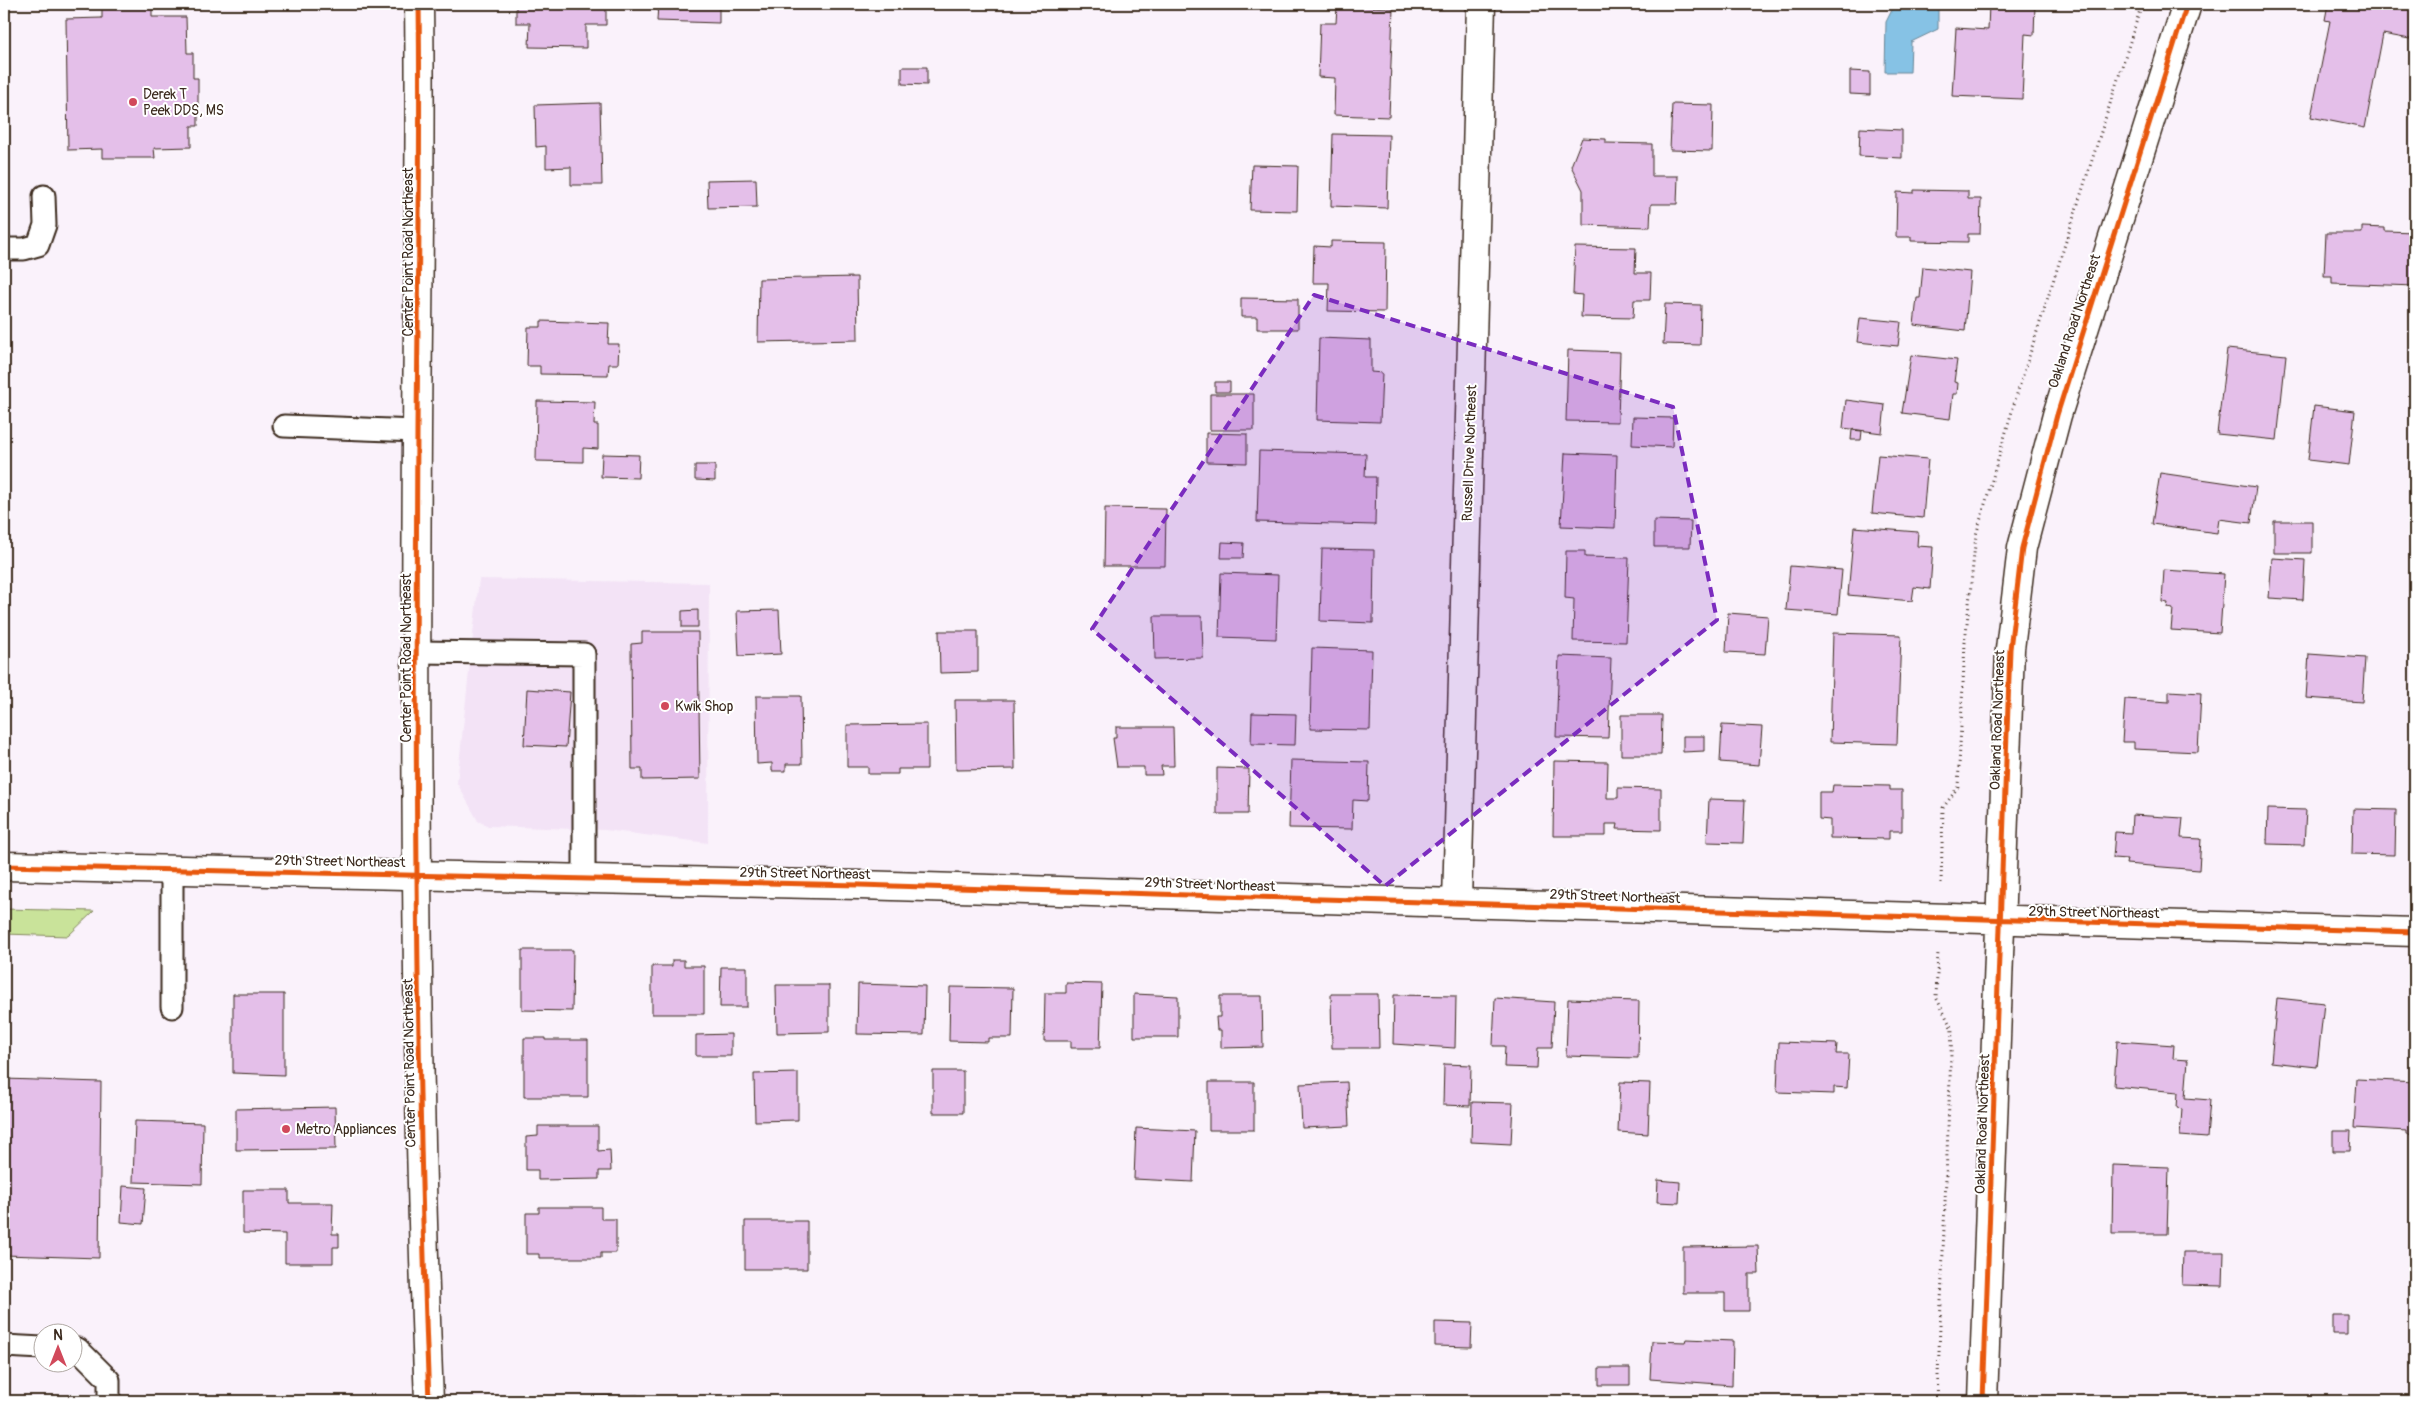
<svg xmlns="http://www.w3.org/2000/svg" width="2419" height="1405" font-family="Pangolin,sans-serif">
<style>
.built{fill:#f3e3f6}
.green{fill:#c9e39a;stroke:#82865c}
.water{fill:#86c2e5;stroke:#688595}
.building{fill:#e4bfe9;stroke:#3b2a1e}
.lines{fill:none;stroke-linecap:round;stroke-linejoin:round}
.lane-casing{stroke:#3b2a1e;stroke-width:25}
.street-casing{stroke:#3b2a1e;stroke-width:31}
.secondary-casing{stroke:#3b2a1e;stroke-width:31}
.path{stroke:#3b2a1e;stroke-width:3;stroke-dasharray:1 4;stroke-linecap:butt}
.lane{stroke:#fff;stroke-width:21}
.street{stroke:#fff;stroke-width:28}
.secondary{stroke:#fff;stroke-width:28}
.cycleway-casing{stroke:#fff;stroke-width:8}
.cycleway{stroke:#e8590c;stroke-width:5}
.marked{fill:#7b2cbf;fill-opacity:0.2;stroke:#7b2cbf;stroke-width:4;stroke-dasharray:10 6;stroke-linejoin:round}
.poi-dot{fill:#d1495b;stroke:#fff;stroke-width:2}
.labels{text-anchor:middle;stroke-width:4;stroke-linejoin:round;paint-order:stroke}
.poi-label{font-size:14px;fill:#3b2a1e;stroke:#fff;text-anchor:start}
.street-label{font-size:14px;fill:#3b2a1e;stroke:#fff}
</style>
<rect width="100%" height="100%" fill="#faf2fb"/>
<filter id="ink" filterUnits="userSpaceOnUse"><feTurbulence type="fractalNoise" baseFrequency=".02" numOctaves="2"/><feDisplacementMap in="SourceGraphic" scale="10" xChannelSelector="R" yChannelSelector="G"/><feConvolveMatrix kernelMatrix="1 2 1 2 8 2 1 2 1" color-interpolation-filters="sRGB"/></filter>
<g filter="url(#ink)">
<!-- built -->
<path class="built" d="M479,579L709,583L708,843L605,830L488,826L478,821L457,783Z"/>
<!-- green -->
<path class="green" d="M4,909L94,911L68,936L4,934Z"/>
<!-- water -->
<path class="water" d="M1895,4L1938,5V29L1911,42L1910,72H1885L1886,22Z"/>
<!-- building -->
<path class="building" d="M516,4H606V25H586V48L529,47L530,23H516Z
M658,4H719V23L657,21Z
M1989,4H2035L2034,35L2025,34L2022,99L1952,96L1956,28L1988,30Z
M2328,4H2415V40L2383,34L2365,128L2311,117L2330,21L2325,20Z
M152,5V17H186L187,53H193V78H198V126H191V147L154,148L155,158H102V149L68,150L66,19L102,18V6Z
M1337,6L1393,8L1389,117L1334,115L1335,78L1318,77L1320,23H1336Z
M902,67H927V85L902,84Z
M1850,71L1870,72V95L1850,94Z
M600,103L602,185H571V167L546,168V146L536,147L535,105Z
M1672,104L1713,105L1712,151L1670,150Z
M1860,128L1902,130V158L1859,156Z
M1333,134L1389,135L1387,208L1331,206Z
M1582,138L1606,139V143L1652,144V176H1678L1677,204H1651L1650,227L1583,225V190L1571,166Z
M1252,165L1298,166L1297,211L1250,210Z
M756,179L757,207L708,208L707,180Z
M1914,190L1968,191V199H1981L1980,234H1968V242L1911,241V237H1896L1897,192L1914,193Z
M2362,227L2385,228V231L2415,232V286L2332,283V276H2324L2326,233H2362Z
M1331,241L1386,242L1385,312L1328,311L1329,283H1313L1314,246L1331,247Z
M1575,247L1636,248L1635,273H1651L1650,300H1634L1633,318L1581,317L1582,295L1573,294Z
M1923,267L1970,272L1965,331L1914,325L1917,298H1920Z
M857,277L858,340L758,342L759,279Z
M1241,298L1298,299V329H1257V317H1241Z
M1665,304L1701,305L1700,345L1663,344Z
M1860,318L1901,322L1898,346L1857,342Z
M541,321L609,323L608,344H619L618,364H609L608,375L540,374V366H527L528,327H541Z
M1319,338L1371,340V372L1382,373L1380,422L1317,420Z
M2227,349L2286,355L2277,440L2217,434Z
M1568,350L1620,352L1618,422L1566,421Z
M1911,355L1957,360L1954,382L1958,383L1957,394H1953L1950,419L1902,413Z
M1215,382H1230V392H1215Z
M1210,394H1254V430H1210Z
M1846,400L1885,405L1882,433L1843,428Z
M537,401L595,402L594,425H598V449L583,448V462L536,461Z
M2314,406L2355,411L2349,465L2308,460Z
M1633,417L1673,418L1672,447L1632,445Z
M1852,430L1862,431L1861,440H1851Z
M1206,433L1247,434V463L1206,462Z
M1259,451L1366,454L1365,477H1376L1375,525L1257,522Z
M1565,453L1617,455L1615,528L1561,526Z
M602,454L639,455L638,478L601,477Z
M1878,455L1928,459L1923,518L1872,513Z
M695,465H715V481L695,480Z
M2160,473L2256,487L2251,523L2219,519L2217,533L2152,524Z
M1105,508L1166,509L1165,566H1104Z
M1654,520L1691,521L1690,547H1654Z
M2274,521H2312V553H2274Z
M1854,527L1918,532L1917,546L1933,547L1930,589L1914,587L1912,601L1848,595Z
M1222,542L1244,543L1243,558H1221Z
M1322,549L1374,550L1373,623L1320,621Z
M1566,551H1585V557L1629,558L1626,642L1573,641L1574,599L1565,598Z
M2272,558L2305,560L2303,600L2269,598Z
M1790,566L1842,570L1838,614L1786,610Z
M2164,570L2224,574L2220,633L2171,630L2173,609L2167,608L2168,603L2162,602Z
M1221,573L1278,575L1276,639L1219,637Z
M698,610V627H682V611Z
M779,610L781,654L739,656L737,611Z
M1728,613L1768,616L1765,654L1726,652Z
M1154,616H1202L1203,658L1155,659Z
M939,631H978V672L940,673Z
M642,632H698L700,779L642,780V769H632L631,644L642,643Z
M1833,633L1901,635L1897,744L1830,742Z
M1312,648L1372,650L1370,730L1310,729Z
M2309,654L2365,658L2362,702L2306,698Z
M1559,656L1611,658L1608,738L1556,737Z
M527,689L570,692L566,747L524,745Z
M2169,691L2201,693L2198,752L2134,749V742H2122L2125,699L2169,702Z
M756,696H801L802,764H786V771H772V763L757,764Z
M955,700H1014L1015,769L956,770Z
M1252,713L1296,714L1295,745L1251,744Z
M1621,715H1662L1661,755H1621Z
M927,724V769H898V774H868V767H847V725Z
M1722,725L1762,727L1759,765L1720,762Z
M1116,727H1173L1174,766H1161L1162,775H1144V767H1117L1113,738H1116Z
M1683,736H1704V751L1683,752Z
M1291,760L1369,762L1368,801L1353,800L1352,829L1289,828Z
M1554,761L1608,762L1607,798H1618V788L1661,789V830L1617,829L1618,824H1606V836H1553Z
M1217,768L1249,769L1248,814H1217Z
M1833,785L1890,786V790H1902V831H1889V839L1830,838V820L1819,819V792H1832Z
M1709,799L1745,800L1743,843L1707,842Z
M2268,809L2306,810L2304,845L2267,844Z
M2353,809L2396,810L2395,855L2352,854Z
M2412,811H2415V859H2411Z
M2132,815L2183,818L2181,838L2201,839L2199,870L2126,864L2127,859L2113,858L2115,832L2131,833Z
M522,950H573L572,1011L522,1010Z
M672,960H684V966H704V1014H652V966H672Z
M721,967H747V1007H720Z
M1066,983L1102,984L1100,1048H1071V1041H1044L1045,993H1066Z
M858,984L925,986L924,1035L857,1034Z
M776,985H829V1032L777,1033Z
M950,987L1013,988L1012,1038H988V1042L949,1041Z
M233,994H284V1075L233,1073Z
M1134,994L1178,996V1037H1134Z
M1331,994H1378L1379,1048H1332Z
M1394,995L1456,996L1455,1048L1393,1044Z
M1220,996H1262L1263,1047L1221,1048V1030H1217L1216,1017H1220Z
M1495,998L1554,1002L1552,1048H1538L1537,1068L1504,1067L1505,1046H1493Z
M2277,998L2324,1003L2317,1067L2271,1062Z
M1568,999L1639,1001L1638,1058L1566,1056Z
M731,1034V1056H696V1035Z
M524,1038H545V1040H588V1097H524Z
M2117,1041L2174,1045L2173,1059L2188,1060L2185,1098L2210,1100L2207,1138L2180,1136L2182,1109L2177,1108L2178,1092L2114,1086Z
M1779,1042L1837,1044L1836,1054H1849L1847,1088L1834,1087V1094L1777,1092Z
M1444,1064L1471,1065L1470,1106L1443,1105Z
M933,1071H963V1113H933Z
M798,1073V1120L755,1121L754,1074Z
M4,1079L101,1082L99,1258L4,1255Z
M2357,1079L2415,1082V1135L2407,1134V1131L2354,1128Z
M1209,1082H1254V1130H1209Z
M1347,1082L1349,1126L1302,1128L1300,1084Z
M1620,1082L1650,1083L1648,1134L1618,1132Z
M1472,1102L1513,1103L1511,1144L1471,1142Z
M335,1107L336,1149L236,1150V1109Z
M135,1121L203,1123L202,1184L133,1182Z
M538,1126H598V1151L610,1150L611,1171H599V1179L538,1180V1170H526V1137L538,1136Z
M1136,1128L1195,1131L1193,1182L1134,1179Z
M2333,1131H2351L2350,1151H2333Z
M2113,1165L2169,1167L2167,1234H2112Z
M1658,1180L1680,1182L1679,1203L1657,1202Z
M123,1186L146,1188L143,1224L121,1222Z
M243,1190H289V1203H333L332,1234H339V1247H333V1263H285V1234L243,1233Z
M539,1207H601V1219H616V1253H601V1258H539V1254H526V1213H539Z
M745,1221H807V1269H745Z
M1758,1246L1759,1274H1749V1311H1725V1293H1683V1247Z
M2183,1252H2224L2223,1286L2182,1285Z
M2333,1315H2347V1334H2333Z
M1435,1322L1472,1323L1471,1347L1435,1346Z
M1687,1339L1733,1341L1732,1385L1650,1379L1652,1341L1686,1342Z
M1599,1368H1630V1385H1599Z
M2412,1373H2415V1401H2411Z
M638,1395V1401H593V1396Z"/>
<g class="lines">
<defs>
<path id="lane" d="M4,249H24L38,245L45,225L44,196
M284,426L417,431
M418,652L584,654V878
M172,1007V869
M4,1346L42,1348
M72,1349H78L109,1380V1401"/>
<path id="street" d="M1457,902L1481,4"/>
<path id="secondary" d="M419,4C421,147 418,289 417,432C415,755 416,1079 429,1401
M4,866L859,885L2415,932
M1983,1401L2010,649L2022,548L2057,415L2187,4"/>
</defs>
<!-- lane casing -->
<use href="#lane" class="lane-casing"/>
<!-- street casing -->
<use href="#street" class="street-casing"/>
<!-- secondary casing -->
<use href="#secondary" class="secondary-casing"/>
<!-- path -->
<path class="path" d="M1941,883L1943,808L1958,787L1965,643L1976,535L2017,394L2142,4
M1937,1401L1952,1029L1936,997L1938,952"/>
<!-- lane -->
<use href="#lane" class="lane"/>
<!-- street -->
<use href="#street" class="street"/>
<!-- secondary -->
<use href="#secondary" class="secondary"/>
<defs>
<path id="cycleway" d="M419,4C421,147 418,289 417,432C415,755 416,1079 429,1401
M4,866L859,885L2415,932
M1983,1401L2010,649L2022,548L2057,415L2187,4"/>
</defs>
<!-- cycleway casing -->
<use href="#cycleway" class="cycleway-casing"/>
<!-- cycleway -->
<use href="#cycleway" class="cycleway"/>
</g>
</g>
<!-- marked area -->
<path class="marked" d="M1314,295L1673,407L1717,620L1385,886L1092,629Z"/>
<!-- markers -->
<g class="poi-dot">
<circle cx="133" cy="102" r="5"/>
<circle cx="665" cy="706" r="5"/>
<circle cx="286" cy="1129" r="5"/>
</g>
<g class="labels">
<!-- poi labels -->
<g class="poi-label">
<text x="143" y="99">Derek T<tspan x="143" dy="16">Peek DDS, MS</tspan></text>
<text x="675" y="711">Kwik Shop</text>
<text x="296" y="1134">Metro Appliances</text>
</g>
<!-- street labels -->
<g class="street-label">
<text transform="translate(408 252) rotate(-90)" y="5">Center Point Road Northeast</text>
<text transform="translate(2074 321) rotate(-72)" y="5">Oakland Road Northeast</text>
<text transform="translate(1469 453) rotate(-88)" y="5">Russell Drive Northeast</text>
<text transform="translate(406 658) rotate(-90)" y="5">Center Point Road Northeast</text>
<text transform="translate(1997 720) rotate(-88)" y="5">Oakland Road Northeast</text>
<text transform="translate(340 861) rotate(1)" y="5">29th Street Northeast</text>
<text transform="translate(805 873) rotate(1)" y="5">29th Street Northeast</text>
<text transform="translate(1210 884) rotate(2)" y="5">29th Street Northeast</text>
<text transform="translate(1615 896) rotate(2)" y="5">29th Street Northeast</text>
<text transform="translate(2094 912) rotate(1)" y="5">29th Street Northeast</text>
<text transform="translate(409 1063) rotate(-91)" y="5">Center Point Road Northeast</text>
<text transform="translate(1982 1124) rotate(-88)" y="5">Oakland Road Northeast</text>
</g>
</g>
<!-- margin -->
<rect width="2419" height="1405" fill="none" stroke="#fff" stroke-width="20"/>
<rect x="10" y="10" width="2399" height="1385" fill="none" stroke="#3b2a1e" stroke-width="2" filter="url(#ink)"/>
<!-- north arrow -->
<g transform="translate(58 1348)"><circle r="24" fill="#ffffff" stroke="#b1aaa5"/>
<path d="M0-4L9 19L0 12L-9 19Z" fill="#d1495b"/>
<text y="-8" font-size="14" font-weight="bold" text-anchor="middle" fill="#3b2a1e">N</text>
</g>
</svg>
